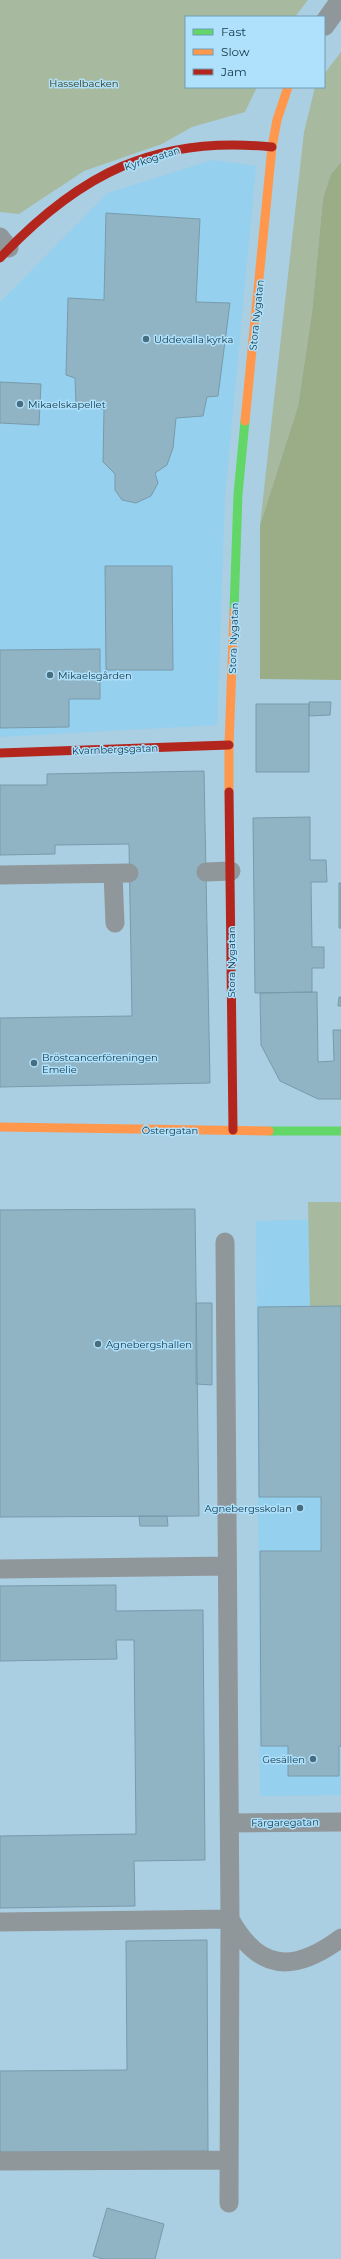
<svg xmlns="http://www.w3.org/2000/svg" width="341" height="2259" font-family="Montserrat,sans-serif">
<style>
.built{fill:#95d0ee}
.green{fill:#a7ba9f}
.forest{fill:#9bad87}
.building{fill:#91b4c4;stroke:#789bac}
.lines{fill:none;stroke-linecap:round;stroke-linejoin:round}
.lane{stroke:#90979a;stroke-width:19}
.street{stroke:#90979a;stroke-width:22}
.fast{stroke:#63d668;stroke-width:9}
.slow{stroke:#ff974d;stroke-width:9}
.jam{stroke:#b3261e;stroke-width:9}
.poi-dot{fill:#476d7f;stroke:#afe1fc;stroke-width:1.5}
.labels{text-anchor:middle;stroke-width:3;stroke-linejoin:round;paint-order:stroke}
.park-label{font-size:10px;fill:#353612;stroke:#afe1fc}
.street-label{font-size:10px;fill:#113849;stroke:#afe1fc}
.poi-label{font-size:10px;fill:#113849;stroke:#afe1fc;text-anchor:start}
</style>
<rect width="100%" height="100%" fill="#aacfe2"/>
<!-- built -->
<path class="built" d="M212,160L256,166L225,497L217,725L0,737V302L108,193Z
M341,1219V1795L260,1796L256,1221Z"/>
<!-- green -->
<path class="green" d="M0,0H308L295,17H186V87H257L245,112L192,127L162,144L84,171L19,214L0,212Z
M341,52V162L331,174L323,198L312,312L298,406L260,525L304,132L315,87H324V74Z
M308,1202H341V1306L310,1307Z"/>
<!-- forest -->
<path class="forest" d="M341,162V680L260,679V525L298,406L312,312L323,198L331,174Z"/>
<!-- building -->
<path class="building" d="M106,213L200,219L196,302L230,303L218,396L207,397L203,416L176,418L173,448L167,465L155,473L158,483L151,496L136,503L122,500L115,490V474L103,462L104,409L76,406L75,378L66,375L68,298L104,300Z
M0,382L41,384L39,425L0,423Z
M105,566H172L173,670H106Z
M100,649V699H69V727L0,728V650Z
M309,702H331L330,715L309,716Z
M256,704H309V772H256Z
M204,771L210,1083L0,1087V1018L132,1016L129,844L55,845V854L0,855V785H47V774Z
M310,817V860H326L327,882H311L312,947H324V968H312V992L255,993L253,818Z
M339,883H341V928H339Z
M317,992L318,1062L334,1061L333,1030H341V1099H318L280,1081L261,1045L260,993Z
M339,997H341V1006H338Z
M195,1209L199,1516L0,1517V1210Z
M196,1303H212V1385L196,1384Z
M341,1306V1746H339V1776H288V1746H261L260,1551H321V1497H259L258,1307Z
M139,1516H167L168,1526H140Z
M116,1585V1611L203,1610L205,1860L134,1861L135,1906L0,1908V1836L136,1834L134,1640H116L117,1659L0,1661V1586Z
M207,1940L208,2151L0,2152V2071L127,2070L126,1941Z
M107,2208L164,2224L155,2259H103L93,2256Z"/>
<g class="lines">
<!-- lane -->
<path class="lane" d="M0,237L9,248
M206,872L231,871
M113,874L115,923
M0,875L129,873
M225,1242L230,1919C259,1972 294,1973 341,1938
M0,1569L227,1566
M230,1823L341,1822
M0,1922L230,1919L229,2203
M0,2161L229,2160"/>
<!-- street -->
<path class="street" d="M324,25L341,1"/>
<!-- fast -->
<path class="fast" d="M234,611L238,494L245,421
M269,1131H341"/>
<!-- slow -->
<path class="slow" d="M245,421L272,147L277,120L288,87
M229,792V745L234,611
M0,1127L269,1131"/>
<!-- jam -->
<path class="jam" d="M0,258C79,174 155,135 272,147
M0,753L229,745
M229,792L233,1130"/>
</g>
<!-- markers -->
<g class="poi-dot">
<circle cx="146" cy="339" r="4"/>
<circle cx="20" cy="404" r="4"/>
<circle cx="50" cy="675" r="4"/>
<circle cx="34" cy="1063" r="4"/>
<circle cx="98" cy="1344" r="4"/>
<circle cx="300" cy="1508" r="4"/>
<circle cx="313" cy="1759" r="4"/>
</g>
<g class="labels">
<!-- park labels -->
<g class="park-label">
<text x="84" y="87">Hasselbacken</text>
</g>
<!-- street labels -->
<g class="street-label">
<text transform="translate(152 158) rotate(-18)" y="4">Kyrkogatan</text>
<text transform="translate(256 315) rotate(-84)" y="4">Stora Nygatan</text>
<text transform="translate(233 638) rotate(-88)" y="4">Stora Nygatan</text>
<text transform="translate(115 749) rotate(-2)" y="4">Kvarnbergsgatan</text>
<text transform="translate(231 962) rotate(-90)" y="4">Stora Nygatan</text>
<text x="170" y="1134">Östergatan</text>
<text transform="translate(285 1822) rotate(-1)" y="4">Färgaregatan</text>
</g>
<!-- poi labels -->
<g class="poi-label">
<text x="154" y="343">Uddevalla kyrka</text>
<text x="28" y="408">Mikaelskapellet</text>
<text x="58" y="679">Mikaelsgården</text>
<text x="42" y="1061">Bröstcancerföreningen<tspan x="42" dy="12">Emelie</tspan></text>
<text x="106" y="1348">Agnebergshallen</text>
<text x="292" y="1512" text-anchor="end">Agnebergsskolan</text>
<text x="305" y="1763" text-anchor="end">Gesällen</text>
</g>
</g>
<!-- legend -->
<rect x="185" y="16" width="140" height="72" fill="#afe1fc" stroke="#709db4"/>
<rect x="193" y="29" width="20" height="6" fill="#63d668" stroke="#709db4"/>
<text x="221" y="36" font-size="12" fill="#113849">Fast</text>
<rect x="193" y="49" width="20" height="6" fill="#ff974d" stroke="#709db4"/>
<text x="221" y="56" font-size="12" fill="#113849">Slow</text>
<rect x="193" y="69" width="20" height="6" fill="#b3261e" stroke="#709db4"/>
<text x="221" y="76" font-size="12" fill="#113849">Jam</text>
</svg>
